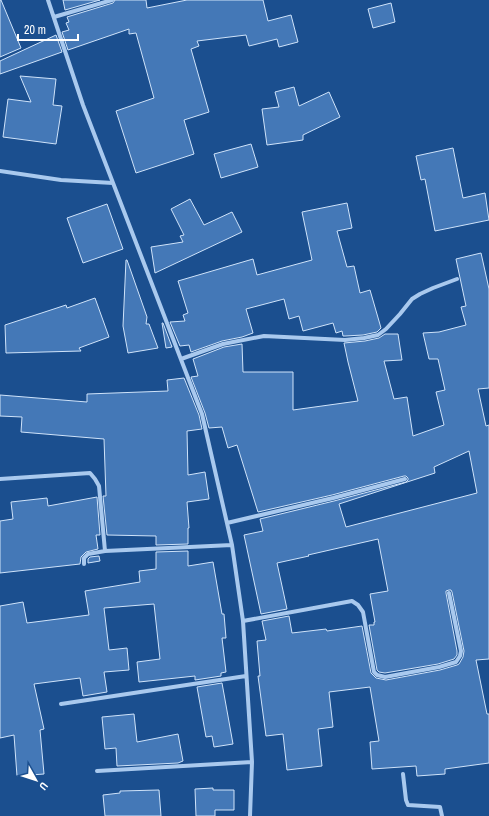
<svg xmlns="http://www.w3.org/2000/svg" width="489" height="816" font-family="'Archivo Narrow',sans-serif">
<style>
.building{fill:#4478b7;stroke:#cfe3fa;fill-rule:evenodd}
.lines{fill:none;stroke-linecap:round;stroke-linejoin:round}
.street{stroke:#a9c9ee;stroke-width:4}
</style>
<rect width="100%" height="100%" fill="#1b4f8f"/>
<!-- building -->
<path class="building" d="M0,0H1L21,48L0,57Z
M63,0H100L65,10Z
M115,0H146L147,8L187,0H263L268,21L291,15L298,42L279,47L277,39L249,46L246,35L197,41L199,46L191,49L209,112L184,120L194,154L136,173L116,111L154,98L136,33L129,34V29L68,50L62,32L69,30L66,23L69,22L67,17L113,3Z
M391,3L395,22L373,28L368,9Z
M56,35L62,52L0,74V61Z
M20,76L56,79L53,105L62,106L56,144L3,137L8,99L31,102Z
M294,87L299,106L329,92L340,117L303,135V140L267,145L262,109L279,107L275,92Z
M251,144L258,167L221,178L214,154Z
M453,148L463,198L485,193L489,220L435,231L425,179L421,180L416,156Z
M190,199L204,225L232,212L242,232L155,273L151,247L183,242L180,236L184,235L171,209Z
M347,203L352,228L337,231L347,267L354,266L360,293L370,290L381,328L377,332L363,335L345,336H343L342,331L336,333L333,323L303,331L299,316L289,319L284,299L246,309L253,333L242,337L222,341L191,352L189,345L180,346L170,322L185,321L183,315L188,313L178,281L253,259L257,275L312,260L302,212Z
M107,204L123,249L83,263L67,218Z
M481,253L489,289V388L478,389L486,426L489,425V659L476,660L487,714H489V763L445,769V774L417,776L416,766L372,769L370,742L379,741L370,687L329,692L333,727L318,729L322,766L287,770L283,734L266,736L258,676H260L257,641L266,640L262,621L289,616L292,633L326,629L327,631L362,626L371,673L376,678L386,680L440,670L457,665L459,664L463,657L464,651L452,592L451,590H449L446,591V593L457,651V655L454,659L438,664L385,673L379,672L377,670L369,625H374V622H375L370,594L388,591L378,539L308,555L309,556L277,563L287,609L261,614L244,535L263,531L260,519L334,501L406,482L408,480V478L406,476H404L332,495L258,512L237,445L228,448L222,427L209,428L205,413L191,377L198,376L193,359L224,347L242,344L243,372H293V410L358,401L348,362L344,343L365,341L379,338L385,334H398L402,360L384,361L394,399L407,397L413,436L444,425L436,392L445,390L438,359H429L423,333L439,332L466,325L461,307L466,306L456,259ZM469,451L477,493L346,527L339,504L435,473L434,467Z
M126,260H127L147,317L146,324H149L158,348L128,353L123,326Z
M95,298L109,337L79,348L81,351L6,353L5,325L66,305L67,308Z
M162,323H163L172,347L166,348Z
M184,378L199,415L202,429L187,431L188,475L205,472L209,499L187,502L189,528H188V544L156,545V536L107,535L103,496H106L104,439L21,432L22,417L0,416V395L87,402V394L168,391L167,380Z
M97,497L100,535H96L98,549L86,552L81,557L80,564L0,573V521L13,519L11,502L47,498L48,506Z
M188,551V566L213,562L222,614H224L226,638H222L226,672L221,673V676L195,680V676L139,682L137,662L160,659L154,604L104,608L109,650L127,648L129,670L104,672L107,692L83,696L80,678L34,684L44,729L40,730L44,774L17,776L14,735L0,738V606L23,602L27,623L89,615L85,591L140,582L139,571L156,569V552Z
M99,556L100,561L88,563V559L90,557Z
M222,683L233,744L214,747L212,736L206,737L197,687Z
M134,714L137,742L178,734L183,761L178,763L117,766L116,748L105,749L102,717Z
M213,788V790H234V810H215V816H196L195,789Z
M159,790L161,816H105L103,795L120,793V791Z"/>
<g class="lines">
<!-- street -->
<path class="street" d="M48,0L83,105L202,414L232,545L243,621L252,762L250,816
M54,17L112,0
M0,171L61,180L113,183
M181,359L223,344L264,336L345,340L364,338L378,335L386,329L400,314L412,299L420,294L433,288L457,279
M0,479L90,473L95,479L99,486L105,551L232,545
M227,523L333,498L405,479
M84,564V558L88,554L105,551
M243,621L352,601L358,605L363,612L374,672L377,675L385,677L439,667L456,662L460,656L461,651L449,593
M61,704L246,676
M97,771L252,762
M403,774L406,800L408,805L440,807L442,816"/>
</g>
<!-- north arrow -->
<g transform="translate(36 780) rotate(129)" stroke="#1b4f8f" stroke-width="3" paint-order="stroke">
<path d="M0-3L7 15L0 10L-7 15Z" fill="#ffffff"/>
<text y="-6" font-size="11" font-weight="bold" text-anchor="middle" fill="#ffffff">U</text>
</g>
<!-- scale -->
<path d="M18 34v6h60v-6" fill="none" stroke="#ffffff" stroke-width="2"/>
<text x="24" y="34" font-size="12" fill="#ffffff" stroke="#1b4f8f" stroke-width="3" paint-order="stroke">20 m</text>
</svg>
